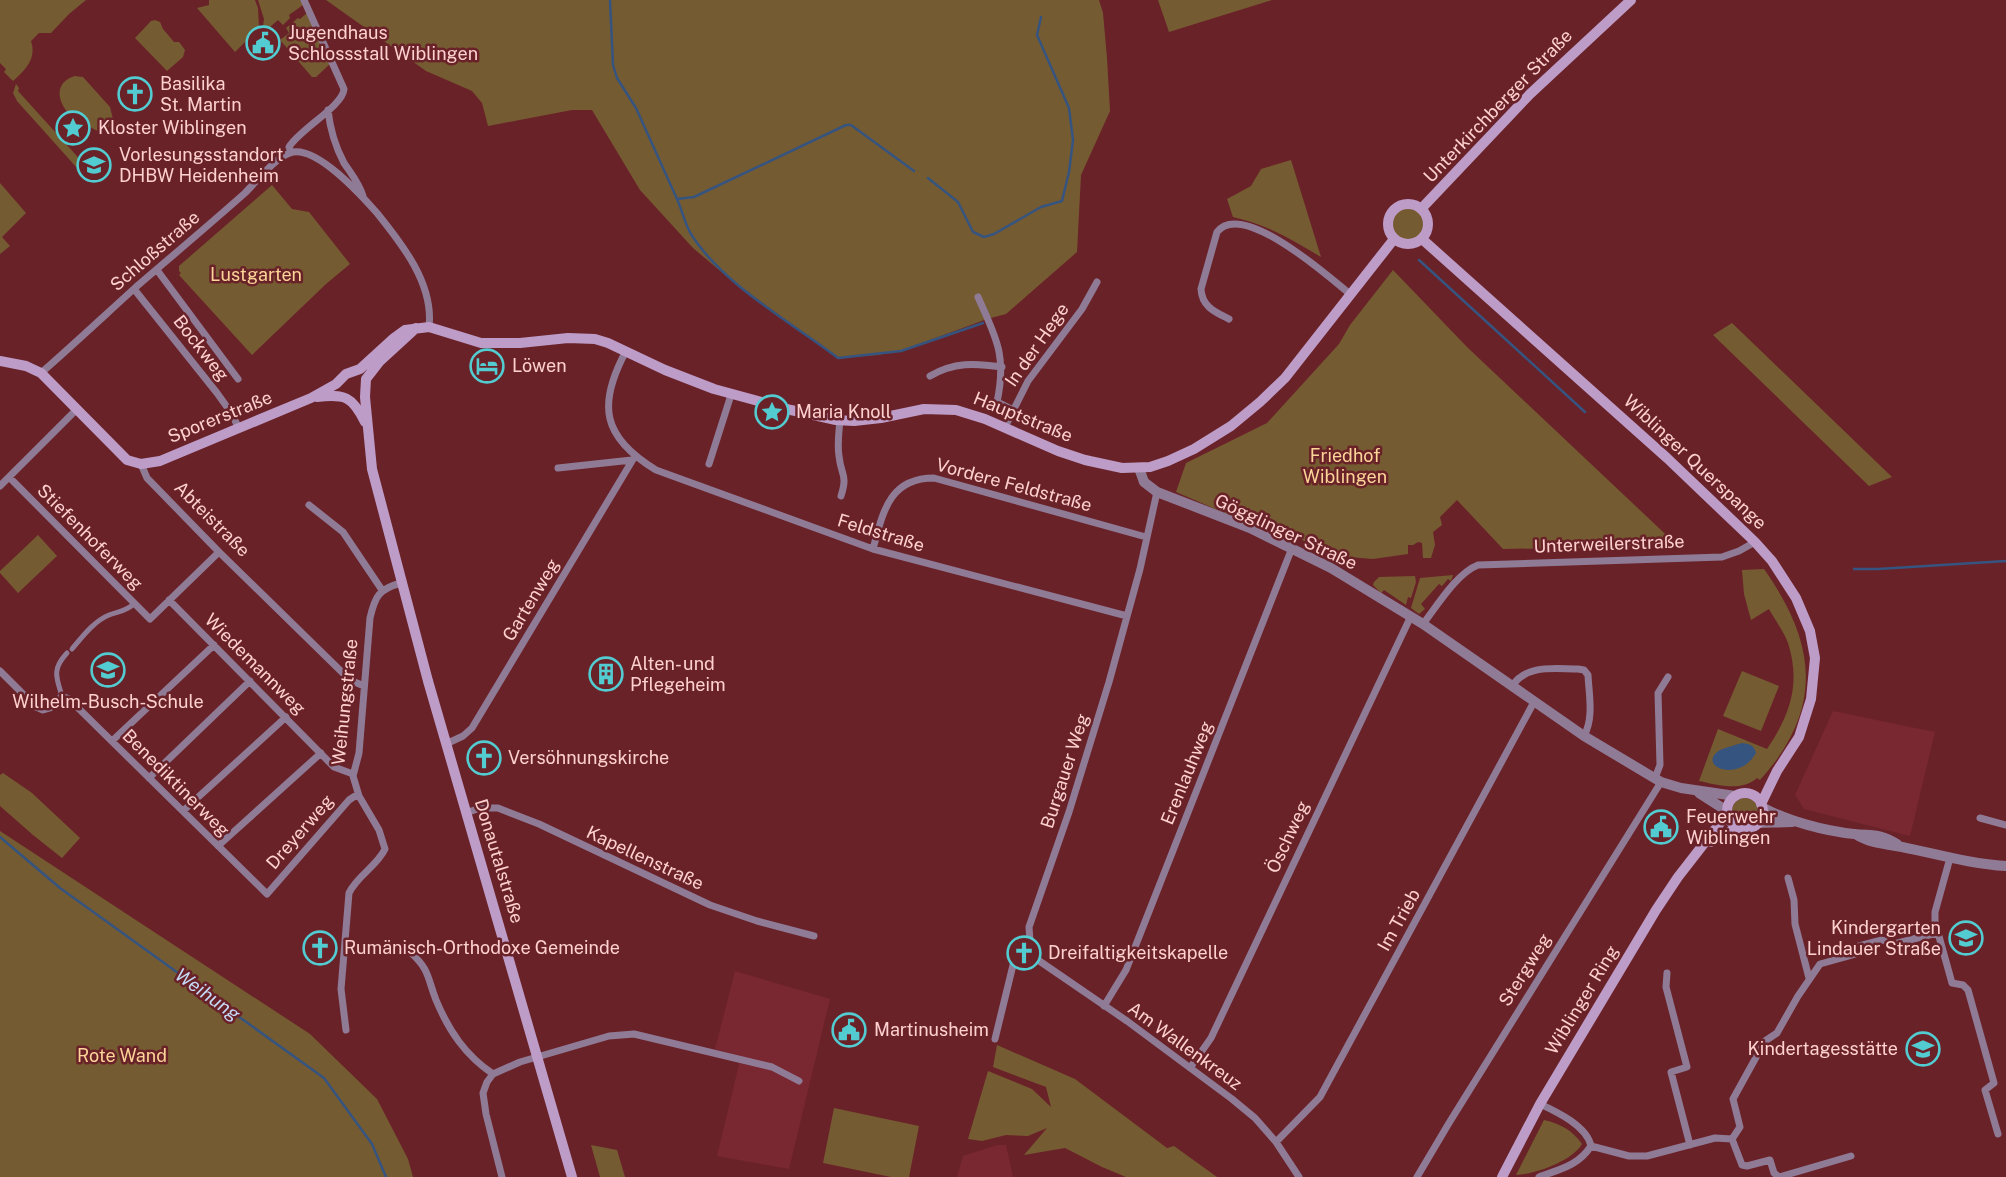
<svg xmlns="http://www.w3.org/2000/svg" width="2006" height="1177" font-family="'Public Sans',sans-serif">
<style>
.built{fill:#792730}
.green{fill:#755b31}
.water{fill:#365480}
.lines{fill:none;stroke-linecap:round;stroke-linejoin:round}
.stream{stroke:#365480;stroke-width:2.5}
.pedestrian{stroke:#907b96;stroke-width:5}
.minor{stroke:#907b96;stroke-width:7}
.tertiary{stroke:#907b96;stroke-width:10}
.secondary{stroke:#bd9cc7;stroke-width:10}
.labels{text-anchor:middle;stroke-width:5;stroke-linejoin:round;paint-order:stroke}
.poi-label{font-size:18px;fill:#fed1d0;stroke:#6a2229;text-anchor:start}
.street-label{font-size:18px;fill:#fed1d0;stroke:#6a2229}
.park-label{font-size:18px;fill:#fcd598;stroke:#6a2229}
.water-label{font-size:19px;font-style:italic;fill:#c5d8f5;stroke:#6a2229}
</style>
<rect width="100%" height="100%" fill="#6a2229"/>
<!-- built -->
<path class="built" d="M1833,711L1935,732L1910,836L1804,809L1795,795Z
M735,971L830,999L789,1169L717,1156L741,1056L715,1049Z
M997,1145H1006L1013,1177H957L963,1156Z"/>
<!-- green -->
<path class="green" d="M0,0H86L69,14L51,33H39L31,41C37,59 25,70 13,81L4,72L6,69L0,63Z
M209,0H255L258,8L259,28L235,52L197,8L209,5Z
M258,0H301L303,5L289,15L290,18L283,25L278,20L262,34L264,19Z
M326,0H1099L1103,13L1107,58L1110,111L1081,175L1077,252L1006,314L987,319L903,350L878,355L838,358L731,280L693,248L640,190L592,110H572L488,126L482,103L472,91L426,71Z
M1158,0H1272L1169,32Z
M307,13L331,63L316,77H312L280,40L289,33L286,28L298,18L300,19Z
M155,20L160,22L163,29L174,42H179L185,50L183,57L167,71L135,38L151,21Z
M75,76L83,77L110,107L113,119C103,146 85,122 74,110L69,114C57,101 54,82 75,76Z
M16,84L19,88L18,91L95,176L85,173L77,168L17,101L13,93Z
M1291,160L1321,257C1291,239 1268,225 1233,217L1227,199L1251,186L1261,169Z
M0,183L26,213L2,237L10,246L0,254Z
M272,185L292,209L309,212L350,264L326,284L252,355L179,275L181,273L179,271V266Z
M1388 224a20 20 0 1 1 40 0a20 20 0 1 1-40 0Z
M1393,270L1467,347L1678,546L1503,549L1457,500L1440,517L1442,525L1433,532L1435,545L1431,558H1423L1422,543L1418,542L1413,545H1408V554L1373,559L1337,556L1239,511L1234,517L1176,492L1186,463L1267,423L1339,344L1350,325Z
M1732,323L1892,477L1869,486L1713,335Z
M38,535L57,556L18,593L0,573V571Z
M1764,569C1817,644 1824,709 1760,780L1757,778C1741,792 1718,785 1699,781L1718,729L1767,749C1790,715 1801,684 1788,643C1784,632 1775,620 1769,609L1751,620L1744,594L1742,570Z
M1453,575L1451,581L1448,579L1442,586L1439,584L1421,604L1425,609L1419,614L1411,608L1420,578Z
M1415,576L1416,582L1411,598L1408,597L1406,605L1384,590L1381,593L1373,585L1374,582L1379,577Z
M1742,671L1779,686L1761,731L1723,716Z
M3,773L32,793L80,838L62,858L33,835L0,806V775Z
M1732 811a13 13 0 1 1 26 0a13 13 0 1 1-26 0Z
M0,831L310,1034L377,1099L408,1159L413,1177H0Z
M997,1045L1075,1079L1167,1148L1174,1146L1217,1177H1126L1102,1167L1065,1148L1024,1155L1047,1128L1028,1136L1006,1135L982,1141L968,1139L988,1071L1032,1089L1051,1107L1046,1087L993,1067Z
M834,1108L919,1126L909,1177H891L823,1163Z
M1544,1120C1561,1124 1572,1130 1582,1144C1572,1161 1536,1174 1516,1175Z
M591,1145L617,1150L625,1177H600Z"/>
<!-- water -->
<path class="water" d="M1742,743C1750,744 1754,745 1756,753C1739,784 1695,766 1720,750C1727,747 1735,745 1742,743Z"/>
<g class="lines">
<!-- stream -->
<path class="stream" d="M610,0L613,65L617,78L636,108L677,199L694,197L846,125H851L914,171
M928,178L958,202L973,232L984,237L994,234L1041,207L1062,201L1069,172L1073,140L1069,108L1037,35L1041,17
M677,199C682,210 685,224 691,234C721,283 792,323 838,358L901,351L983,323
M1419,260L1585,412
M1854,569H1878L2006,561
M0,837L60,888L324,1078L372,1144L386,1177"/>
<!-- pedestrian -->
<path class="pedestrian" d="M72,649C82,637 94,621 109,615C120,611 124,612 134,604
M62,696C56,677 52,669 67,653"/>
<!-- minor -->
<path class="minor" d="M328,110C330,129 335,146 344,163C352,175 359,183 363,196
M291,152L289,147C300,129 343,106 344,89L304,0
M157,270L238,379
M134,289L217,393L232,414L239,429
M978,297C996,338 1007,355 997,402L1013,410
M1229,319C1215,312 1202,307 1201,289L1217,232C1242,199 1329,277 1350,294
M626,351C597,405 602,437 656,470L873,549L1127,616
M41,373C73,345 104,316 136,287C172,256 209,225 245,193C257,181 277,155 293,152C319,148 361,195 377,213C402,244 434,284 429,327
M930,376C954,362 975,363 1002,367
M840,420C839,432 837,444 839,456C841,476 848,474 841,496
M1005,427L1028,381L1082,309L1097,282
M141,464L147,478L219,552L350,680L364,686
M709,464L731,395
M558,468L632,460
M9,477L150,619L219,552
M0,486L77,409
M309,505L343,532L382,590
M873,549C883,512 889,478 934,478L1146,537
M169,600L334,767L353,774
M1423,624C1437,606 1457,573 1478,565L1722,557L1739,551L1755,542
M0,671L36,707L43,710L50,708L62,696L69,699L267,894L349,800L358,794
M1512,686C1527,664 1554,669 1578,669L1584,670L1588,675C1589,695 1594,718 1584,736
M112,741L214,645
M446,744L463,736L472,728L635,456
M149,778L250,681
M1655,778L1660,765L1658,693L1668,677
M183,811L286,717
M466,813L480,808H498L539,824L710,905L757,921L814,936
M1980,818L2006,825
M218,846L321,753
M1950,858L1935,912V922L1952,983L1963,985L1968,990L1994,1083L1985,1090L1998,1134
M1788,878L1794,900L1795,924L1809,978
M410,952C430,970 427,977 436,1000C449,1031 465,1055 493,1074
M1035,958L1127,1021L1232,1099L1255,1118L1276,1142L1299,1177
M1667,973L1666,987L1687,1067L1671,1072L1690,1145
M1104,1006L1126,970L1292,548
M346,1030L341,989L349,893C357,876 377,866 385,849L379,830L359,796L353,776L359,753L370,618C375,596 379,589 401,583
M995,1039L1014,961L1022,963L1035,958L1030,941L1029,927L1069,812L1109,682L1140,569L1157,492
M1190,1068L1211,1038L1411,616
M1540,1104C1557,1112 1587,1126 1591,1146
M1732,1139L1740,1127L1733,1099L1765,1041L1777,1033L1798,996L1820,964L1856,954L1859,946L1882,940L1894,944L1937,933
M1732,1139L1742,1165L1747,1166L1770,1160L1774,1173L1779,1177L1851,1156
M1276,1142L1320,1097L1534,702
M1591,1146L1629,1156H1647L1715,1138L1732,1139
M502,1177L486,1114L483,1093L487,1082L493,1074L520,1062L609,1036L634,1034L772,1067L799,1081
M1417,1177L1449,1123L1661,782
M1539,1177C1560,1169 1578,1166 1591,1146"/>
<!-- tertiary -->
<path class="tertiary" d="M1139,468L1144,482L1157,492L1250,528L1331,568L1423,624L1584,736L1661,782L1681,788L1735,796
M1699,793L1727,811
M1762,807C1787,821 1825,831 1854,834C1873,836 1879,833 1897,844
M1757,823L1792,822
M1855,834C1875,845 1882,843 1902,847C1937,854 1970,864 2006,866"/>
<!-- secondary -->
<path class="secondary" d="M1388 224a20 20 0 1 1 40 0a20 20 0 1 1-40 0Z
M1421,209L1530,94L1631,0
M1422,239L1667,458L1755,542L1772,561L1796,598L1810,631L1815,658L1811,699L1799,737L1777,771L1761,804
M416,328L380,361L366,379L365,397L372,469L428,681L572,1177
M0,361L26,366L41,373L127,460L141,464L160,461L311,398L336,384L346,374L360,369L394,338L405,330L429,327L481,343H520L568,338L595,339L608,343L665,370L714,389L791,410L836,420L854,421L881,418L924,409L956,410L985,419L1058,451L1085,460L1122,468L1150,467L1168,461L1194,449L1231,426L1260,402L1285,378L1394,239
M317,397C345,394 352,396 365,422
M1727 811a18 18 0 1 1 36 0a18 18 0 1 1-36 0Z
M1711,842L1738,827
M1502,1177L1540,1104L1656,910L1678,877L1727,814"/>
</g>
<!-- icons -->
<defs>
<symbol id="civic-ring" viewBox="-11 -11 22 22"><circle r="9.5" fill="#6a2229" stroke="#52ccd0" stroke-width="1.5"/><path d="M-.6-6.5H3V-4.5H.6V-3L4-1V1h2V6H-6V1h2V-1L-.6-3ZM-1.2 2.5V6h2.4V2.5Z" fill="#52ccd0"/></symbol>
<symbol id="church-ring" viewBox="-11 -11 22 22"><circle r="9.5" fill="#6a2229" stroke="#52ccd0" stroke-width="1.5"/><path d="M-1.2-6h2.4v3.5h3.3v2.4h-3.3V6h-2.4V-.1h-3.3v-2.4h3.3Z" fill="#52ccd0"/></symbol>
<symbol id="sight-ring" viewBox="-11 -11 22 22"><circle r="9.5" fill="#6a2229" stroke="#52ccd0" stroke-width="1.5"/><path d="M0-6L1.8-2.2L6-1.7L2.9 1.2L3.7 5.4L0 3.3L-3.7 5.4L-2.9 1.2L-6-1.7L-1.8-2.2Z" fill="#52ccd0"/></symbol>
<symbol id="university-ring" viewBox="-11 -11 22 22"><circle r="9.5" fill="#6a2229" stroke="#52ccd0" stroke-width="1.5"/><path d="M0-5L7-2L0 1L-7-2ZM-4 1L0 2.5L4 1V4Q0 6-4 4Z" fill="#52ccd0"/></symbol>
<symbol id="hotel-ring" viewBox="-11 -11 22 22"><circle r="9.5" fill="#6a2229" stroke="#52ccd0" stroke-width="1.5"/><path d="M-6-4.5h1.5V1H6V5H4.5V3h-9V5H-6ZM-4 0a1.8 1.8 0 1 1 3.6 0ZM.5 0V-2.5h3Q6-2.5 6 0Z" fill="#52ccd0"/></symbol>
<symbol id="school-ring" viewBox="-11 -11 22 22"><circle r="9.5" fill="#6a2229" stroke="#52ccd0" stroke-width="1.5"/><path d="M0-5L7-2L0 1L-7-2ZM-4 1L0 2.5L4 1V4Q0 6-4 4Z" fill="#52ccd0"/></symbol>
<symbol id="building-ring" viewBox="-11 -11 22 22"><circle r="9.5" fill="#6a2229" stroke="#52ccd0" stroke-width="1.5"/><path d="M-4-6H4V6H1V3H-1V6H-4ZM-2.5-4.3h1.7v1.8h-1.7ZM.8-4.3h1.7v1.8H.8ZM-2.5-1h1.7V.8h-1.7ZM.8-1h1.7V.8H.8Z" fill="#52ccd0"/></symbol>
</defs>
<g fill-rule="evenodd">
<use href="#civic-ring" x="244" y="24" width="38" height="38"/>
<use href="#church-ring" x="116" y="75" width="38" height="38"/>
<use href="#sight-ring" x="54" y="109" width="38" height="38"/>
<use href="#university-ring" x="75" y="146" width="38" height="38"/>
<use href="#hotel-ring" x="468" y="347" width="38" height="38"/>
<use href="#sight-ring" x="753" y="393" width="38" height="38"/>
<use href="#school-ring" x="89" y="651" width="38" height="38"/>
<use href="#building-ring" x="587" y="655" width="38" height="38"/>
<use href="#church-ring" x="465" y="739" width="38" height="38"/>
<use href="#civic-ring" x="1642" y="808" width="38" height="38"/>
<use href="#school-ring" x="1947" y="919" width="38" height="38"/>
<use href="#church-ring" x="301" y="929" width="38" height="38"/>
<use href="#church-ring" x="1005" y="934" width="38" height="38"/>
<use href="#civic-ring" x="830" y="1011" width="38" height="38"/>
<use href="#school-ring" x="1904" y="1030" width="38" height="38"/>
</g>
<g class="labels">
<!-- poi labels -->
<g class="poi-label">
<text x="288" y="39">Jugendhaus<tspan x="288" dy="21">Schlossstall Wiblingen</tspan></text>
<text x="160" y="90">Basilika<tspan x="160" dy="21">St. Martin</tspan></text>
<text x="98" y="134">Kloster Wiblingen</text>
<text x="119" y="161">Vorlesungsstandort<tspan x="119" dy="21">DHBW Heidenheim</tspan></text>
<text x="512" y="372">Löwen</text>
<text x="796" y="418">Maria Knoll</text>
<text x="630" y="670">Alten- und<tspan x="630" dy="21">Pflegeheim</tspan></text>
<text x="108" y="708" text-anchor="middle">Wilhelm-Busch-Schule</text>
<text x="508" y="764">Versöhnungskirche</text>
<text x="1686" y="823">Feuerwehr<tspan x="1686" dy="21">Wiblingen</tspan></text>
<text x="1941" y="934" text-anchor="end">Kindergarten<tspan x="1941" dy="21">Lindauer Straße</tspan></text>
<text x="344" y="954">Rumänisch-Orthodoxe Gemeinde</text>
<text x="1048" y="959">Dreifaltigkeitskapelle</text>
<text x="874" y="1036">Martinusheim</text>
<text x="1898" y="1055" text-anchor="end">Kindertagesstätte</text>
</g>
<!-- street labels -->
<g class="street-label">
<text transform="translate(1498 106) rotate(-46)" y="6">Unterkirchberger Straße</text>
<text transform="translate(155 251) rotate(-41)" y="6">Schloßstraße</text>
<text transform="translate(1037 345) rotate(-55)" y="6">In der Hege</text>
<text transform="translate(201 348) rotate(52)" y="6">Bockweg</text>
<text transform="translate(220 417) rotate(-22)" y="6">Sporerstraße</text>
<text transform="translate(1023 417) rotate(22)" y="6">Hauptstraße</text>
<text transform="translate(1695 462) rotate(43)" y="6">Wiblinger Querspange</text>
<text transform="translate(1014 485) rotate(15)" y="6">Vordere Feldstraße</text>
<text transform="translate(212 519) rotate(45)" y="6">Abteistraße</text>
<text transform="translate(1286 532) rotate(25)" y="6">Gögglinger Straße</text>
<text transform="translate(881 533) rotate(17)" y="6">Feldstraße</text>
<text transform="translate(90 537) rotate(45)" y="6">Stiefenhoferweg</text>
<text transform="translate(1609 544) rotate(-2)" y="6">Unterweilerstraße</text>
<text transform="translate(531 600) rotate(-59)" y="6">Gartenweg</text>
<text transform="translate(255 664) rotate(45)" y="6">Wiedemannweg</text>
<text transform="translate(345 702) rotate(-84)" y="6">Weihungstraße</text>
<text transform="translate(1065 771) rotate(-72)" y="6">Burgauer Weg</text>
<text transform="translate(1187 773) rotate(-68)" y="6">Erenlauhweg</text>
<text transform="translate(176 783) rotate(45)" y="6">Benediktinerweg</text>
<text transform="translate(300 832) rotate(-49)" y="6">Dreyerweg</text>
<text transform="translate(1288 837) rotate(-65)" y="6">Öschweg</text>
<text transform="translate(645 858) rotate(25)" y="6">Kapellenstraße</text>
<text transform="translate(499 861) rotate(73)" y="6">Donautalstraße</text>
<text transform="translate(1399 920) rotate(-61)" y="6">Im Trieb</text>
<text transform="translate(1525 970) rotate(-58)" y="6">Stergweg</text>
<text transform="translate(1582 1000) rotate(-59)" y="6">Wiblinger Ring</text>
<text transform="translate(1185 1046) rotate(36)" y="6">Am Wallenkreuz</text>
</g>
<!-- park labels -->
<g class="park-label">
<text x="256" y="281">Lustgarten</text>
<text x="1345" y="462">Friedhof<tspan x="1345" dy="21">Wiblingen</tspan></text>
<text x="122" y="1062">Rote Wand</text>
</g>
<!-- water labels -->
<g class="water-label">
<text transform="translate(208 994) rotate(36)" y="7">Weihung</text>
</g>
</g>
</svg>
